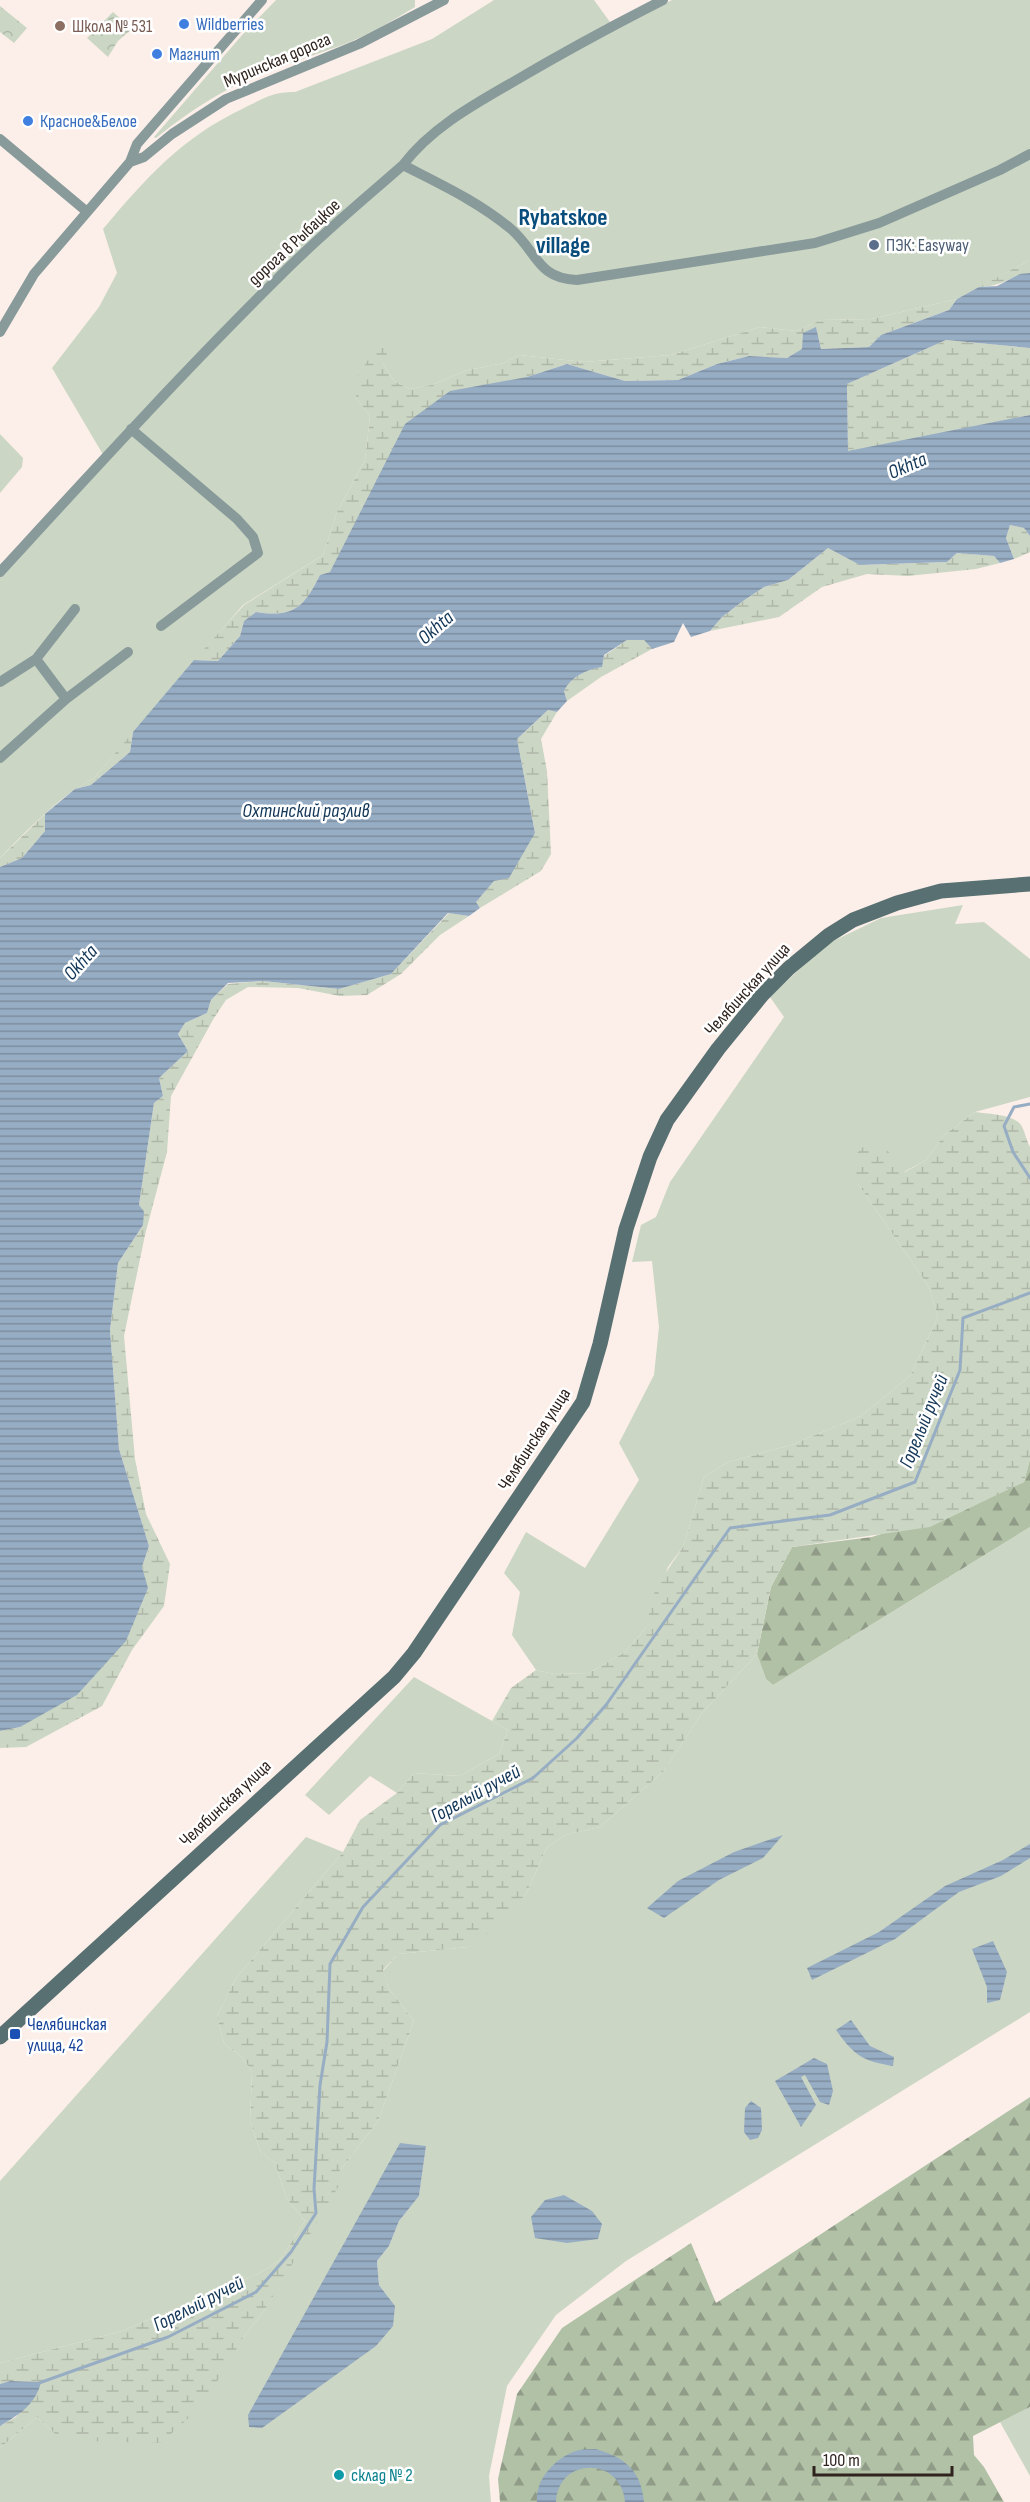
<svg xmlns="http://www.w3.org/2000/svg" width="1030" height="2502" font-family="'Sofia Sans Condensed',sans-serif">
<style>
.green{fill:#cbd7c4;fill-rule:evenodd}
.forest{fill:url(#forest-firs)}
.wetland{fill:url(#wetland-marsh)}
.park{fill:url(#park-crowns)}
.water{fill:url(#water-rules)}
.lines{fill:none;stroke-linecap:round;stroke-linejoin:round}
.stream{stroke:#97adc4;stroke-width:3}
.street{stroke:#899a9b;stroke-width:10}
.secondary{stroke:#587071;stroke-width:15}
.shop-dot{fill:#3f7fe0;stroke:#fff;stroke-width:2}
.education-dot{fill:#8d6e63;stroke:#fff;stroke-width:2}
.service-dot{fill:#5c6f8a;stroke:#fff;stroke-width:2}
.transit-dot{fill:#1a4fb4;stroke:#fff;stroke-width:2}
.culture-dot{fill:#0f9aa8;stroke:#fff;stroke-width:2}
.labels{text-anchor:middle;stroke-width:5;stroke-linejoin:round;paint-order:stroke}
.shop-label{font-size:18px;fill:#366cbe;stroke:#fff;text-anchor:start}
.education-label{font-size:18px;fill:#785e54;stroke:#fff;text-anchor:start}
.street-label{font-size:18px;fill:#2f231e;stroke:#fff}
.service-label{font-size:18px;fill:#4e5e75;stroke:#fff;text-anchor:start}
.transit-label{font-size:18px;fill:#164399;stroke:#fff;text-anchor:start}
.culture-label{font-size:18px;fill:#0d838f;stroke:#fff;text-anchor:start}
.water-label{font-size:20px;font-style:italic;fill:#123657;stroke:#fff}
.district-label{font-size:24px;font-weight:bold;fill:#084d7c;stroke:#fff}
</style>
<defs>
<pattern id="forest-firs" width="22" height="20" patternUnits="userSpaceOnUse" patternTransform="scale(1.5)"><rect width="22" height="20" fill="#b0c1a6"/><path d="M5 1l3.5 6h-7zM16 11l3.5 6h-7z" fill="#909c87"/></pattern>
<pattern id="wetland-marsh" width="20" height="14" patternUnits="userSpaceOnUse" patternTransform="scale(1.5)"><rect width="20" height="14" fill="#cbd7c4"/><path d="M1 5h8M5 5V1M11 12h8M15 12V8" fill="none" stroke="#afb8a8"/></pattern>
<pattern id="park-crowns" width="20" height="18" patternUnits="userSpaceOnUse" patternTransform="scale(1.5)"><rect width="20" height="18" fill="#cbd7c4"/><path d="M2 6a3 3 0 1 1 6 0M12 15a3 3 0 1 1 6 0" fill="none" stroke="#afb8a8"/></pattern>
<pattern id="water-rules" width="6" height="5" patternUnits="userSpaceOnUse" patternTransform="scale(1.5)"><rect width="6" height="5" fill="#97adc4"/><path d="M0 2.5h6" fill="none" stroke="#7c8c9f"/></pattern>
</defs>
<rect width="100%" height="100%" fill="#fcefe9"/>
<!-- green -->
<path class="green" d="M276,0H415V7C394,20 373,32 350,42C308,58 264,70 225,91C200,105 178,120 156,138L154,137L243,34Z
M494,0H594L615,29L672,0H1030V260L957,299L871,319L821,320L796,331L760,327L671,355L584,362L519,355L504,363L468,370L431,385L410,389L394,381L383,363L356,398L370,416L365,460L337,512L323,555L243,605L94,778C57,798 29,829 0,858V571L105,458L52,368L99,307L117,273L103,229C147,177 181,138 244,108C265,98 271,92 295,92L432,39Z
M0,434L23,458L22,467L0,493Z
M963,905L955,924L984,922L1030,959V1097L975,1112L944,1135L926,1160L904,1172L858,1184L929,1287L938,1317L910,1376L861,1416L791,1445L728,1462L704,1477L683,1547L668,1567L645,1629L625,1652L589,1673L554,1674L536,1670L512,1635L520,1592L504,1573L526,1532L585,1568L639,1480L619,1443L654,1375L659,1327L652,1261L632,1262L641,1225L656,1217L670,1182L784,1017L770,997L825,945L881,918Z
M1030,1527V2012L626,2261L556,2315L507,2386L489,2476L491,2502H0V2448L37,2417L55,2434L243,2338L266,2308L339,2172L378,2121L414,2021L389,1989L383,1971L398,1954L468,1947L526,1894L547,1847L565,1835L600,1827L664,1771L702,1713L757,1654L766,1679L773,1685ZM426,2146L419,2196L399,2221L389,2246L377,2261L379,2285L395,2306L344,2243L367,2206Z
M414,1677L508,1730L499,1754L460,1776L414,1773L397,1793L370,1776L329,1815L305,1795Z
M306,1837L343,1852L236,1978L217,2016L224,2043L243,2058L252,2072L250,2121L261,2153L275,2163L287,2199L305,2221L280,2260L260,2273L122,2331L0,2363V2181Z
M1030,2407V2476L1000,2422Z"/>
<!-- forest -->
<path class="forest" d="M1030,1459V1527L773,1685L766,1679L757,1654L771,1587L792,1547L872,1537L979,1502L1024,1482Z
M1030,2097V2407L973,2436L974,2455L984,2467L1004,2502H500L498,2479L517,2394L562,2328L691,2243L716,2303Z"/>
<!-- wetland -->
<path class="wetland" d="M1030,260V273C1009,277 1003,286 979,287Z
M957,299L949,310L881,335L869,347L821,349L816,328L802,350L787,358L749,356L717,364L678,380L625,381L567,364L527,377L330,572L320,575C304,607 294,618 256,612L244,621L240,636L218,661L194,660L244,605L323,555L337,512L365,460L370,416L356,398L357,377L382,338L391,344L383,363L394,381L410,389L431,385L468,370L504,363L519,355L584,362L671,355L760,327L796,331L821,320L871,319Z
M946,340L1030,348V415L848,452L847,384Z
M1010,525L1024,528L1030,536V552L1014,559L1006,538Z
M828,548L861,565L947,562L957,553L994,556L1000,563L976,569L908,576L867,574L822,587L779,617L710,631L722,617L743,601L764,587L788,580Z
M627,640H644L652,649L601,677L567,701L564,691C571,677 585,670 601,667L604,656Z
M548,710L557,712L541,739L547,771L551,854L541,871L480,908L476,902L535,833L517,739Z
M133,732L130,752L91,785L75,789L94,778Z
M45,814V831L22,858L0,867V858Z
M449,913L469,916L440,935L401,974L367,995L340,996L298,988L248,987L226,1000L214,1018L171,1096L167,1152L145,1235L124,1336L135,1459L146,1514L170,1564L164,1606L132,1650L102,1706L26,1747L0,1748V1731L20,1727L147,1588L142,1567L149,1546L119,1449L110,1330L118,1263L143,1225L139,1205L154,1103L163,1096L159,1078L188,1051L178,1034L185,1023L207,1013L211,1000L228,984L263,981L339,989L391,974Z
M975,1112C988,1114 1013,1114 1021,1125C1025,1131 1026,1140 1030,1147V1459L1024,1482L930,1527L792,1547L771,1587L757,1654L702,1713L664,1771L600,1827L565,1835L547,1847L526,1894L490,1932L468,1947L398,1954L383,1970L389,1989L414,2021L378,2121L339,2172L340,2184L266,2308L243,2338L203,2405L161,2443L80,2441L55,2434L37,2417L0,2448V2426L16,2417L41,2382L10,2381L0,2384V2363L122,2331L260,2273L280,2260L305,2221L287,2199L275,2163L261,2153L250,2121L252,2072L243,2058L224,2043L217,2016L236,1978L343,1852L360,1820L397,1793L414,1773L460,1776L499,1754L508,1730L492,1721L511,1688L536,1670L554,1674L589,1673L625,1652L645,1629L656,1587L683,1547L704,1477L728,1462L791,1445L861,1416L910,1376L938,1317L929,1287L858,1184L853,1157L868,1142L882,1144L905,1172L926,1160L944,1135Z"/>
<!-- park -->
<path class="park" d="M0,6L27,28L14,43L0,32Z
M113,12L132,29L118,41L108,57L87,38Z"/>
<!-- water -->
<path class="water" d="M1030,273V348L946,340L847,384L848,451L1030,415V536L1024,528L1010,525L1006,538L1014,559L1000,563L994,556L957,553L947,562L860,565L828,548L788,580L764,587L743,601L722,617L710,631L691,637L683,623L674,642L652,649L644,640H627L604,655L602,667C585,670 571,677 564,691L567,701L557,712L548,710L517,739L535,833L509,878L494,881L476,902L480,908L469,916L448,913L391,974L339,989L263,981L228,983L211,1000L207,1013L185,1023L178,1034L188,1051L159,1078L163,1096L154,1103L139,1205L144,1212L143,1225L118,1263L110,1330L119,1449L149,1546L142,1567L148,1588L126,1641L77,1695L20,1727L0,1731V867L22,858L45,831V814L75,789L91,785L130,752L133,732L194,660L218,661L240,636L244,621L256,612C294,618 304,607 320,575L330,572L405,424L450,391L527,377L567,364L625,381L678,380L717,364L749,356L787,358L802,349L803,333L816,327L821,349L869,347L881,335L949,310L957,299L979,287L997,286L1020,274Z
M783,1835L763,1858L719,1880L664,1918L647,1908L678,1881L734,1852Z
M1030,1844V1858L1001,1876L959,1892L895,1939L812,1980L807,1968L879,1932L945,1886L1003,1860Z
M993,1941L1007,1972L1000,2000L987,2003V1987L972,1949Z
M851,2020L870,2046L894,2057L893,2066C862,2061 854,2055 836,2030Z
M814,2058L827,2064L833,2091L829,2105L820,2102L805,2075L801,2077L816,2105L801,2127L775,2081Z
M751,2101L761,2108L762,2130L758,2138L750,2140L744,2132L745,2108Z
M400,2143L426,2146L419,2196L399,2221L389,2246L377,2261L379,2285L395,2306L393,2326L376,2346L262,2428L249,2427L248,2415Z
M564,2195L592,2211L602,2224L598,2239L567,2243L535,2238L531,2217L545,2200Z
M10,2381L41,2382C36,2404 19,2415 0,2426V2384Z
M596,2449C625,2458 641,2470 644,2502H625C621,2456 558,2457 556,2502H537C535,2480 554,2460 573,2452C580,2449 589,2449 596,2449Z"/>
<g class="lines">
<!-- stream -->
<path class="stream" d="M1030,1104L1014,1107L1004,1126L1013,1152L1030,1178
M39,2383L168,2337L256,2292L291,2252L316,2213L314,2189L320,2085L327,2042L330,1964L363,1907L440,1825L533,1778L577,1738L606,1705L730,1528L830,1515L915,1482L960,1370L963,1318L1030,1293"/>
<!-- street -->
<path class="street" d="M0,139L86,211
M130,162L144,157L172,134L226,99L359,44L444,0
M403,165C440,184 479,202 511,229C537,251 537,279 577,280L815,243L879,223L1000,170L1030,154
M0,332L34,274L130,162L137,144L262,0
M131,429L237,519L253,537L258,553L161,626
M0,572C91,473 182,373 278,278C317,238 361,202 403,165C431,128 473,105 513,82C562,53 612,26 663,0
M36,659L66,699
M0,682L36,659L75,609
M0,758L66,699L128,652"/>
<!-- secondary -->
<path class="secondary" d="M0,2037L394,1677L414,1653L583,1402L600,1344L626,1229L650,1157L667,1120L718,1049L762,995L789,968L829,935L853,920L897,903L941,891L1030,884"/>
</g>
<!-- markers -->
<g class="shop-dot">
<circle cx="184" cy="24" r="6"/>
<circle cx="157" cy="54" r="6"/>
<circle cx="28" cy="121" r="6"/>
</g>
<circle class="education-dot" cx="60" cy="26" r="6"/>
<circle class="service-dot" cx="874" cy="245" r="6"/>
<rect class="transit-dot" x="9" y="2028" width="12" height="12" rx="3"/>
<circle class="culture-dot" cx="339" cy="2475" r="6"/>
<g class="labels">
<!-- shop labels -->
<g class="shop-label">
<text x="196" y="30">Wildberries</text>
<text x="169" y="60">Магнит</text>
<text x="40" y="127">Красное&amp;Белое</text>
</g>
<!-- education labels -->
<g class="education-label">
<text x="72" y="32">Школа № 531</text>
</g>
<!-- street labels -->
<g class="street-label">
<text transform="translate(277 60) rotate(-23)" y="6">Муринская дорога</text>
<text transform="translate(294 242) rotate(-43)" y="6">дорога в Рыбацкое</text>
<text transform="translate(747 989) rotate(-48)" y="6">Челябинская улица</text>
<text transform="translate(534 1439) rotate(-57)" y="6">Челябинская улица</text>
<text transform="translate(225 1803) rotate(-43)" y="6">Челябинская улица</text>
</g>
<!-- service labels -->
<g class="service-label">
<text x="886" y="251">ПЭК: Easyway</text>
</g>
<!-- transit labels -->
<g class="transit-label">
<text x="27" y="2030">Челябинская<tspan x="27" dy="21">улица, 42</tspan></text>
</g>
<!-- culture labels -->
<g class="culture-label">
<text x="351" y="2481">склад № 2</text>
</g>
<!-- water labels -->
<g class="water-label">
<text transform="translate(907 465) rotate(-23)" y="7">Okhta</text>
<text transform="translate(435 627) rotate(-41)" y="7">Okhta</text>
<text x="306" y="817">Охтинский разлив</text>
<text transform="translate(80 962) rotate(-48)" y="7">Okhta</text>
<text transform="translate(923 1421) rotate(-68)" y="7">Горелый ручей</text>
<text transform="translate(475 1793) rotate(-29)" y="7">Горелый ручей</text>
<text transform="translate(198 2303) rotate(-27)" y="7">Горелый ручей</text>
</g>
<!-- district labels -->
<g class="district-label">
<text x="563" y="225">Rybatskoe<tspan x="563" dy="28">village</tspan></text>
</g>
</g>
<!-- scale -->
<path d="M814 2466v9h138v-9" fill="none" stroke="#2f231e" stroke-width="3"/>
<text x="823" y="2466" font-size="18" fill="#2f231e" stroke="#ffffff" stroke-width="4.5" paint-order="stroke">100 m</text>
</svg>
